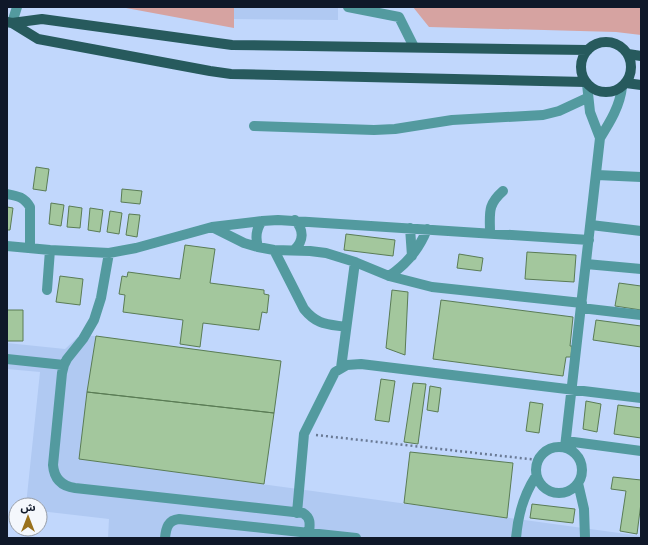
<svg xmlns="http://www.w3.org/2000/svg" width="648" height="545" font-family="'DM Sans','Noto Sans Arabic',sans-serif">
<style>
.built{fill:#b0c9f2}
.green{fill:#d6a3a1}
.building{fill:#a3c79d;stroke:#5a7c55}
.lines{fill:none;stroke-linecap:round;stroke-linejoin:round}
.path{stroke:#6a7a95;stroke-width:2.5;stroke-dasharray:2 3;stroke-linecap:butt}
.minor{stroke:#539a9f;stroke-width:10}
.major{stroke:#275a5d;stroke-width:10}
</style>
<rect width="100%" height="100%" fill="#c1d7fc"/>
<!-- built -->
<path class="built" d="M234,7H338V20L234,19Z
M80,335L96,336L79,459L641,536V538H108L109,519L40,511V505H26L40,372L7,369V343L65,349Z"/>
<!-- green -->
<path class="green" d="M126,7H234V28L126,8Z
M413,7H641V35L616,32L429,27Z"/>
<!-- building -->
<path class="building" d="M36,167L49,169L46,191L33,189Z
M122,189L142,191L140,204L121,202Z
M51,203L64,205L61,226L49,224Z
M69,206L82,208L80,228L67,227Z
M7,207L13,208L10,230H7Z
M90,208L103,210L100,232L88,230Z
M110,211L122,213L119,234L107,232Z
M129,214L140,215L137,237L126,235Z
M346,234L395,240L393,256L344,250Z
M185,245L215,249L210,283L264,290V294L269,295L267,313L262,312L259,330L203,323L200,347L180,344L183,320L123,312L125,295L119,294L122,276L127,277L128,272L180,279Z
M527,252L576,255L574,282L525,279Z
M459,254L483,258L481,271L457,268Z
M60,276L83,279L80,305L56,302Z
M619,283L641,286V310L615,306Z
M392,290L408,292L405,355L386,348Z
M441,300L573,317L570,346H572L571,357H566L563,376L433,359Z
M7,310H23V341H7Z
M596,320L641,326V347L593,340Z
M96,336L281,361L274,413L87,392Z
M381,379L395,381L389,422L375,420Z
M413,383L426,384L418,444L404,442Z
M430,386L441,388L438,412L427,410Z
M87,392L274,413L264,484L79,459Z
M586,401L601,404L597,432L583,429Z
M530,402L543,404L539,433L526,431Z
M618,405L641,408V438L614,434Z
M410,452L513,463L507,518L404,503Z
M613,477L641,480V503L637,534L620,531L626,491L611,489Z
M532,504L575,509L573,523L530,518Z"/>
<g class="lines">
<!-- path -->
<path class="path" d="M316,435L538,460"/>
<!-- minor -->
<path class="minor" d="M348,7L399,17L414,47
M12,23L17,7
M587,84L590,112L600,138
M254,126L374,130L395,129L452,120L543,115L559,111L587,98
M597,175L641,177
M7,194C18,196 24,197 30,207V248
M591,225L641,231
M212,227L244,243L258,247L274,250L310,251L326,253L355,262L389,276L432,287L582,303
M410,228L412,256
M490,233C490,213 487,205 503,191
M7,246L50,250L109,253L136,248L212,227L262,221L278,220L589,240
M258,247C255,237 256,229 262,221
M274,250L304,309C317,325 327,324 346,327
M294,250C304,241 304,230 295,220
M109,253L101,298L94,320L83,339L67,359L64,365L62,373L53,465C54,478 61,486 75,488L303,513C311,518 310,524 309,533
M586,264L641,269
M389,276C407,264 419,250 427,229
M47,290L50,250
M581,308L641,315
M7,359L64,365
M341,368L355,262
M566,441L641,451
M536 470a23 23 0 1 1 46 0a23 23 0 1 1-46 0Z
M565,447L600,138C610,122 620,106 622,87
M578,483L584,509L585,538
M297,513L304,434L335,372L347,365L361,364L641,398
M165,538C166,528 168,520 179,519L356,538
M516,538C518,515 523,496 536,476"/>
<!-- major -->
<path class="major" d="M7,22L12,23L38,39L210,71L231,74L586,82
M12,23L42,19L232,45L588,50
M581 67a25 25 0 1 1 50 0a25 25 0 1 1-50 0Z
M628,54L641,56
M626,83L641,85"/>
</g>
<!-- border -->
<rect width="648" height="545" fill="none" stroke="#0f1829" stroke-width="16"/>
<!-- north arrow -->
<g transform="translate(28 517)"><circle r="19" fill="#f4f7fc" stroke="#989ea8"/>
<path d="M0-3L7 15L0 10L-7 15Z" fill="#99711d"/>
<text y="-6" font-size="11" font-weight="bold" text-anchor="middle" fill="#0f1829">ش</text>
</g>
</svg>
